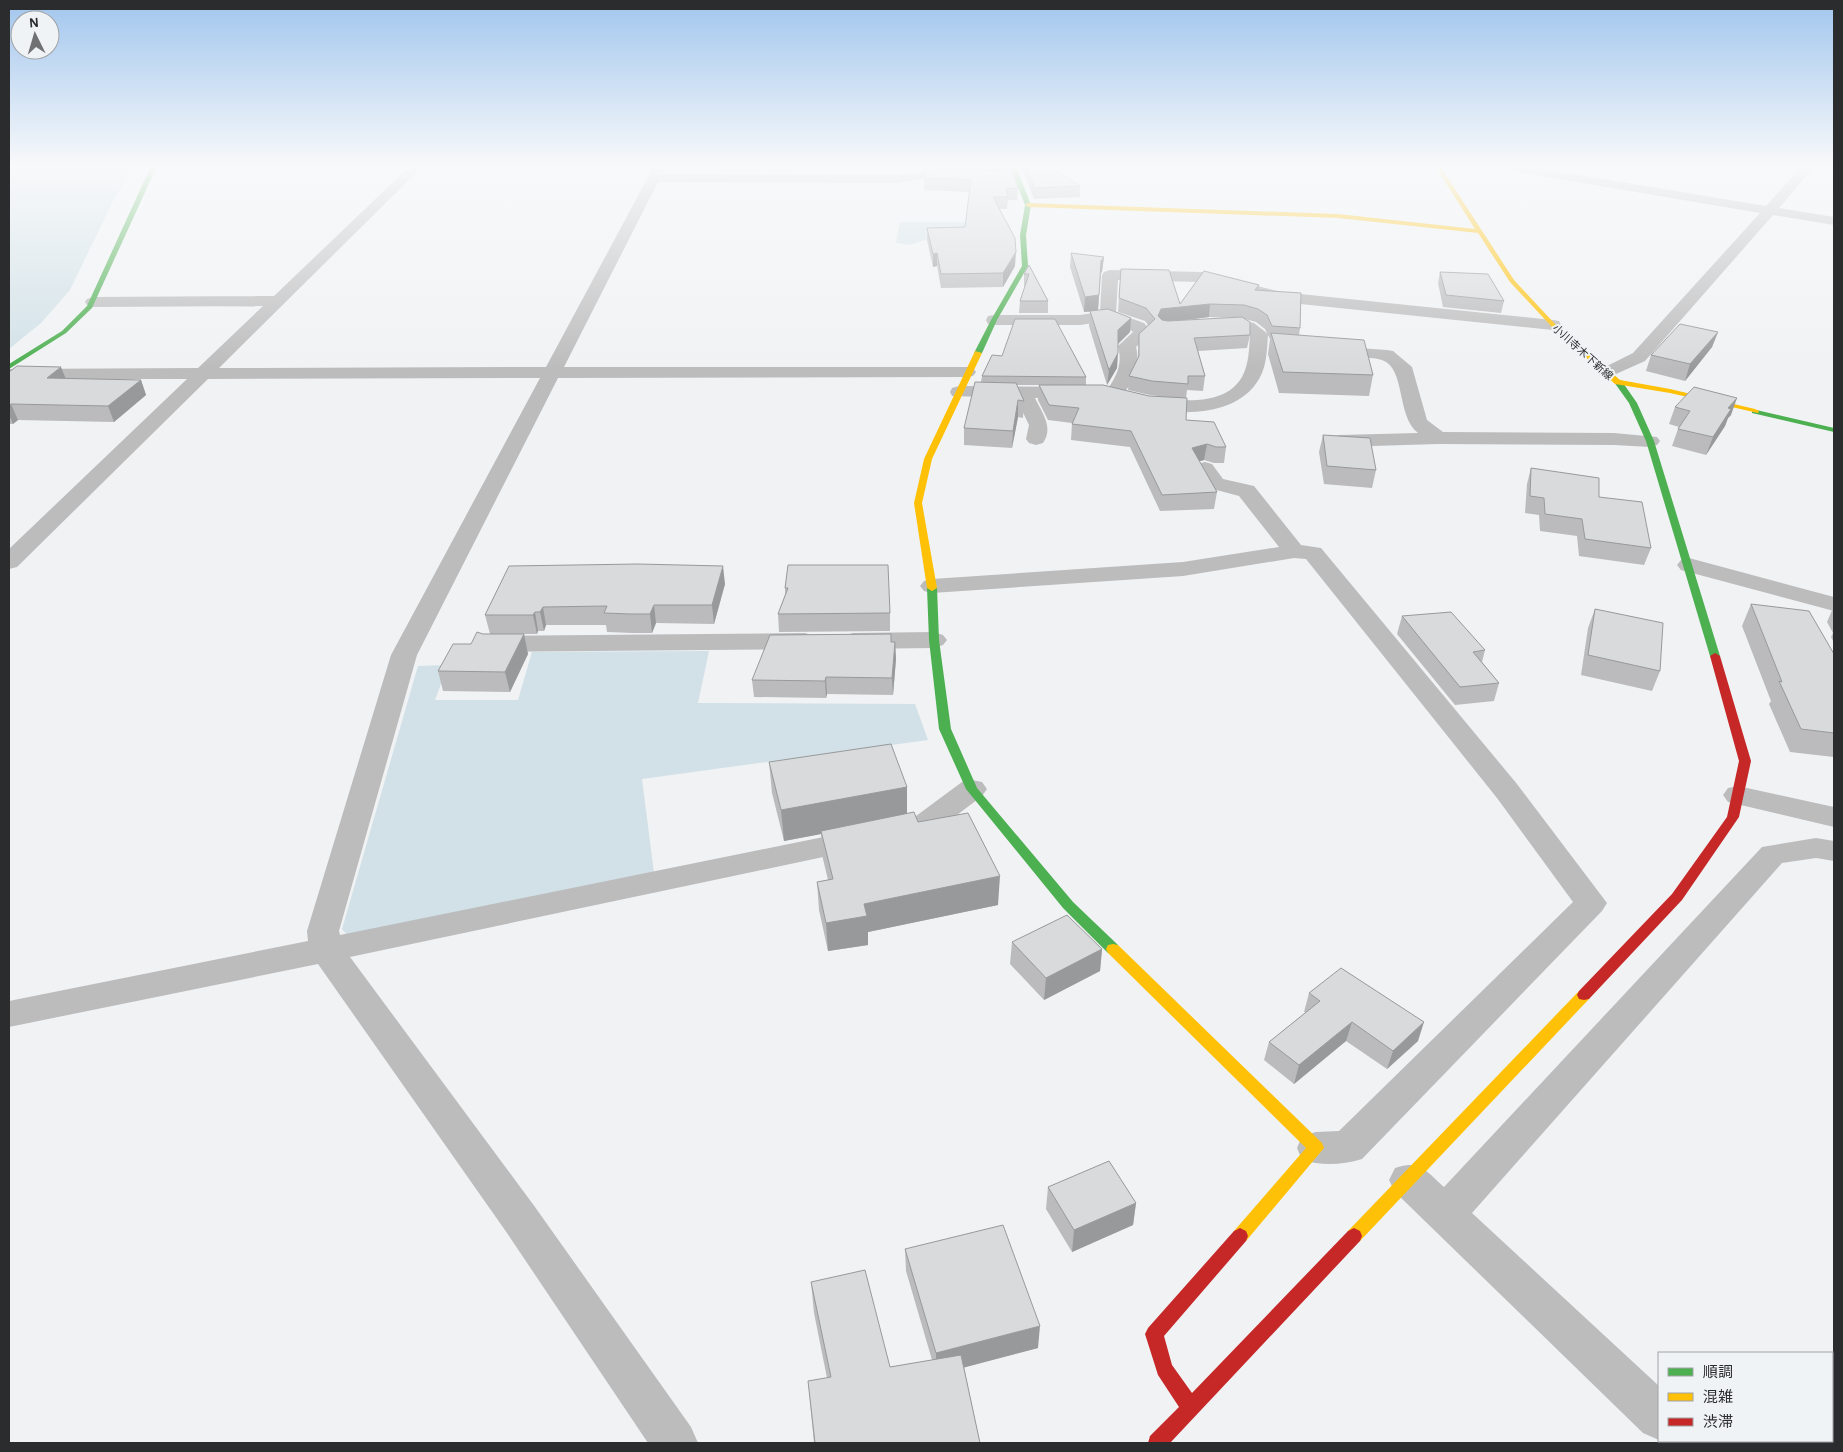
<svg xmlns="http://www.w3.org/2000/svg" width="1843" height="1452" font-family="'Alegreya Sans','Noto Sans JP',sans-serif">
<style>
.green{fill:#d1e1e7}
.lines{fill:none;stroke-linecap:round;stroke-linejoin:round}
.street{fill:#bcbcbd;fill-rule:evenodd}
.fast{fill:#4caf50;fill-rule:evenodd}
.slow{fill:#ffc107;fill-rule:evenodd}
.jam{fill:#c62828;fill-rule:evenodd}
.wall{fill:#bbbbbd;fill-rule:evenodd}
.shaded-wall{fill:#98999a}
.building{fill:#d9dadc;stroke:#98999a}
.labels{text-anchor:middle;stroke-width:4;stroke-linejoin:round;paint-order:stroke}
.far-street-label{font-size:11px;fill:#2b2c2d;stroke:#eff3f5}
</style>
<rect width="100%" height="100%" fill="#f0f2f4"/>
<!-- green -->
<path class="green" d="M9,166H134L113,201L70,290L41,323L9,349Z
M900,222H979L910,245L896,243Z
M709,651L698,703L915,704L928,740L642,779L654,873L348,936L342,929L418,666L448,665L435,700H518L532,652Z"/>
<g class="lines">
<!-- street -->
<path class="street" d="M410,166H423L219,368L546,367L654,166H666L662,174L897,175C912,173 958,164 967,175L961,179L927,178L897,183L658,182L564,367H967L973,368L976,372L973,376L967,377L558,378L417,655L339,931L340,935L912,819L962,782L972,780L982,782L987,789L982,796L932,834L350,957L535,1207L691,1427L698,1443H648L507,1233L318,964L9,1027V1001L308,941L307,931L391,655L540,378L208,379L17,567L9,569V549L187,379H9V369L198,368L263,306L93,307L87,305L85,302L87,299L93,297L274,296Z
M1499,166H1525L1766,206L1802,166H1815L1779,208L1834,217V225L1773,215L1645,361L1607,378L1601,377L1598,373L1601,369L1633,353L1760,213L1505,170Z
M1110,270L1202,272L1281,292L1553,320L1559,321L1561,325L1559,329L1553,330L1281,302L1202,282L1118,280L1116,313L1144,323L1152,332L1136,347C1141,367 1133,382 1121,397L1114,399L1107,397L1105,393C1116,377 1123,366 1118,346L1133,332L1132,331L1107,321L1080,325H994L988,324L986,320L988,316L994,315H1080L1100,312L1102,275L1104,272Z
M1231,319L1254,323L1268,334C1267,349 1267,366 1259,379C1237,417 1180,416 1142,407L1140,403L1142,399L1149,397C1178,400 1224,408 1242,377C1249,364 1249,349 1250,335C1237,325 1222,333 1207,330L1205,326L1207,322Z
M1330,346L1387,350L1393,351L1412,367L1427,420L1443,432L1614,433L1657,437L1660,441L1657,445L1650,447L1614,445L1438,444L1339,447L1332,445L1329,441L1332,437L1339,435L1418,433C1396,416 1406,368 1382,360C1366,355 1341,359 1324,355L1321,351L1324,347Z
M959,386L1075,387L1082,389L1084,393L1082,397L1035,398C1042,413 1054,427 1043,443L1036,445L1029,443L1026,439L1029,425L1016,398L952,396L950,392L952,388Z
M1205,462L1212,464L1223,479L1254,486L1301,545L1321,548L1517,784L1607,903L1602,911L1362,1159C1342,1165 1322,1166 1302,1160L1297,1148L1302,1136L1316,1132L1339,1131L1573,902L1497,798L1306,559L1294,558L1183,576L932,593L924,591L920,586L924,581L932,579L1183,562L1279,547L1239,496L1209,488L1195,468L1198,464Z
M1689,558L1834,597V611L1681,570L1677,565L1681,560Z
M934,632L943,635L947,640L943,645L934,648L853,649L844,646L840,641L844,636L853,633Z
M805,633L814,636L818,641L814,646L805,649L488,652L479,649L475,644L479,639L488,636Z
M1738,786L1834,807V827L1728,802L1723,795L1728,788Z
M1816,838L1834,841V861L1816,858L1782,863L1472,1213L1659,1386V1440L1643,1433L1395,1192L1389,1180L1395,1168C1420,1159 1426,1171 1444,1187L1762,847Z
M1661,1441H1709L1710,1443H1662Z"/>
<!-- fast -->
<path class="fast" d="M151,166H157L92,308L66,333L9,369V364L62,331L87,306Z
M1014,166H1019L1017,169L1031,205L1026,235L1028,266L997,320L982,353L978,355L974,353L991,320L1022,266L1020,235L1025,205L1011,169Z
M1615,380H1621L1637,403L1654,441L1720,656L1719,658L1715,659L1710,656L1646,441L1629,403L1614,382Z
M1752,409L1834,428V432L1752,413Z
M932,585L937,588L939,640L951,729L977,788L1073,902L1118,945L1120,949L1118,953L1113,954L1108,953L1063,908L966,789L939,729L929,640L927,588Z"/>
<!-- slow -->
<path class="slow" d="M1435,166H1440L1514,280L1555,324L1620,380L1670,389L1755,409L1759,411L1758,413L1670,393L1615,384L1551,326L1510,282L1478,233L1338,218L1028,207L1025,205L1028,203L1338,214L1475,229Z
M975,351L982,353L932,459L922,503L937,588L932,591L927,588L914,503L924,459Z
M1113,944L1118,945L1322,1143L1324,1148L1246,1241L1240,1244L1234,1241L1232,1236L1234,1231L1306,1148L1108,953L1106,949L1108,945Z
M1584,990L1589,991L1591,995L1589,999L1360,1241L1354,1244L1348,1241L1346,1236L1348,1231L1579,991Z"/>
<!-- jam -->
<path class="jam" d="M1715,653L1720,656L1751,761L1739,817L1682,900L1589,999L1584,1000L1579,999L1577,995L1579,991L1672,894L1727,817L1739,761L1710,656Z
M1240,1228L1246,1231L1248,1236L1246,1241L1164,1336L1172,1365L1192,1393L1348,1231L1354,1228L1360,1231L1362,1236L1360,1241L1170,1443H1148L1150,1436L1179,1407L1158,1375L1145,1334L1148,1328L1234,1231Z"/>
</g>
<!-- wall -->
<path class="wall" d="M926,166H1009L1007,167V172L926,168Z
M1022,166H1050L1080,186V197L1034,199L1022,169Z
M925,169L1018,188L1017,200H1008L1007,209H1000L1015,266L1003,287L941,288L937,266L933,267L927,240V228L965,227L969,192L924,190Z
M1071,253L1104,257L1102,271L1101,274L1098,310L1131,318L1130,332L1118,343L1117,368L1107,385L1089,326L1090,312H1084L1070,267Z
M1029,265L1048,301V313H1019L1020,301L1025,286H1024V274Z
M1121,269L1180,304L1259,285L1258,290L1300,328L1299,335L1373,375L1369,396L1279,393L1268,354L1270,339L1265,329L1256,322L1245,319L1250,335L1247,348L1198,351L1205,376L1203,391L1187,390L1186,398V420L1226,447L1224,463H1214L1204,460L1199,461L1217,492L1214,509L1160,511L1130,447L1071,440L1072,423L1048,420L1038,400L1039,385H1054H1016L1024,401L1023,418L1018,417L1012,448L964,445V428L981,382L982,376L1086,377V385L1149,396H1158L1150,395L1128,390L1129,376L1138,359L1139,334L1148,325L1145,321L1118,312ZM1209,317L1231,318L1179,321Z
M1440,272L1504,301L1501,313L1443,307L1438,283Z
M1718,332L1712,347L1685,381L1646,371L1651,355Z
M9,372L65,378L141,380L146,395L114,422L18,420L13,424H9Z
M1675,407L1731,415L1728,418L1725,426L1706,455L1672,446L1678,429L1679,427L1669,424Z
M1323,435L1376,470L1372,488L1324,484L1319,452Z
M1531,468L1599,497L1651,548L1644,565L1579,556L1577,536L1540,531L1539,515L1525,513L1527,484Z
M788,565L890,613V631L779,632L778,614L785,595V588Z
M509,566L725,584L714,624L656,623L652,633H633L607,632L606,625H546L544,631H538L537,634H490L485,615Z
M1751,604L1834,654V757L1790,752L1769,704L1771,701L1742,626Z
M1834,606V643L1831,637L1833,633L1827,622Z
M1595,609L1660,671L1652,691L1581,675L1588,628Z
M1402,616L1485,650L1482,662L1499,683L1494,701L1455,705L1397,634Z
M524,634L528,654L510,692L443,691L438,671L471,644Z
M891,642H895L896,659L893,695L827,694L826,698L754,697L752,680Z
M769,762L907,787V814L918,822L998,905L868,932V945L828,951L819,910L817,882L828,880L823,859L821,834L784,841L772,793Z
M1012,942L1102,949L1100,971L1044,1000L1010,964Z
M1309,993L1418,1041L1387,1069L1346,1041L1294,1084L1264,1060L1269,1042L1306,1012H1304Z
M1048,1187L1136,1203L1133,1225L1072,1252L1046,1209Z
M905,1249L1038,1348L964,1367L980,1443H814L808,1381L827,1378L814,1313L811,1282L890,1367L932,1360L906,1271Z"/>
<!-- shaded-wall -->
<path class="shaded-wall" d="M1016,252L1015,266L1003,287V273Z
M937,253V266L933,267V254Z
M1104,257L1102,271L1100,275L1101,261Z
M1099,295L1098,310L1084,312L1085,297Z
M1210,304L1209,317L1160,323L1158,316L1161,309Z
M1131,318L1130,332L1117,345L1118,330Z
M1718,332L1712,347L1685,381L1690,364Z
M1118,353L1117,368L1107,385L1109,370Z
M61,367L67,382L47,378Z
M141,380L146,395L114,422L108,406Z
M1737,398L1731,415L1728,418L1725,426L1706,455L1713,437L1728,408Z
M1018,400V417L1012,448L1013,431Z
M11,404L18,420L13,424L9,415V406Z
M1207,444L1204,460L1190,464L1192,448Z
M723,566L725,584L714,624L712,605Z
M654,605L656,623L652,633L650,614Z
M543,607L546,625L544,631L540,612Z
M535,612L538,631L537,634L533,615Z
M524,634L528,654L510,692L505,672Z
M895,642L896,659L893,695L892,678Z
M826,677L827,694L826,698L825,681Z
M907,787V818L821,831V834L784,841L781,810Z
M1000,876L998,905L868,932V945L828,951L826,923L864,904Z
M1102,949L1100,971L1044,1000L1046,978Z
M1352,1022L1346,1041L1294,1084L1299,1065Z
M1424,1022L1418,1041L1387,1069L1393,1051Z
M1136,1203L1133,1225L1072,1252L1074,1230Z
M1040,1326L1038,1348L936,1375V1353Z"/>
<!-- building -->
<path class="building" d="M1025,166H1050L1080,186L1035,188Z
M925,169L1012,172L1018,188L1006,189L1008,197H993L1015,238L1016,252L1003,273L941,274L937,253L933,254L927,228L965,227L971,180L924,178Z
M1071,253L1104,257L1101,261L1099,295L1085,297Z
M1029,265L1048,301H1020L1029,274H1024Z
M1121,269L1169,270L1180,304L1204,271L1259,285L1255,290L1301,293L1300,328L1272,326L1267,315L1258,309L1244,305L1210,304L1161,309L1158,316L1162,320L1168,321L1242,317L1250,322V335L1194,338L1205,376H1188V384L1152,381L1129,376L1139,356V334L1155,319L1146,308L1119,298Z
M1440,272L1488,274L1504,301L1446,295Z
M1108,309L1131,318L1118,330V353L1109,370L1090,311Z
M1015,319H1055L1086,377L982,376L992,355L1002,356Z
M1680,324L1718,332L1690,364L1651,355Z
M1271,333L1364,340L1373,375L1283,372Z
M17,366L61,367L47,378L141,380L108,406L11,404L9,406V372Z
M975,382L1016,383L1024,401L1018,400L1013,431L964,428Z
M1039,385H1103L1149,396L1187,398L1186,420L1214,422L1226,447H1216L1207,444L1192,448L1217,492L1162,495L1131,431L1072,424L1079,408L1049,405Z
M1694,387L1737,398L1728,408L1731,409L1713,437L1678,429L1690,411L1675,407Z
M1323,435L1370,438L1376,470L1327,466Z
M1531,468L1599,478V497L1642,502L1651,548L1585,539L1582,519L1545,514L1544,498L1530,496Z
M638,564L723,566L712,605H654L650,614H630L604,613L607,606L543,607L540,612H535L533,615H485L509,566Z
M788,565H888L890,613L778,614L788,588H785Z
M1751,604L1809,611L1834,654V733L1801,729L1779,681L1782,682Z
M1595,609L1663,623L1660,671L1588,655Z
M1451,612L1485,650L1473,652L1499,683L1460,687L1402,616Z
M477,632L483,634H524L505,672L438,671L453,644H471Z
M891,634V642H895L892,678L826,677L825,681L752,680L770,635Z
M891,744L907,787L781,810L769,762Z
M914,812L918,822L968,813L1000,876L864,904L867,916L826,923L817,882L833,879L821,831Z
M1067,915L1102,949L1046,978L1012,942Z
M1341,968L1424,1022L1393,1051L1352,1022L1299,1065L1269,1042L1320,1001L1309,993Z
M1109,1161L1136,1203L1074,1230L1048,1187Z
M1003,1225L1040,1326L936,1353L905,1249Z
M865,1270L890,1367L961,1355L980,1443H815L808,1381L831,1377L811,1282Z"/>
<!-- sky -->
<linearGradient id="sky" x2="0" y2="1"><stop stop-color="#a2c6ee"/><stop offset="0.45" stop-color="#f8f9fa"/><stop offset="1" stop-color="#f8f9fa" stop-opacity="0"/></linearGradient>
<rect width="1843" height="369" fill="url(#sky)"/>
<g class="labels">
<!-- far-street labels -->
<g class="far-street-label">
<text transform="translate(1583 352) rotate(42)" y="4">小川寺木下新線</text>
</g>
</g>
<!-- border -->
<rect width="1843" height="1452" fill="none" stroke="#2b2c2d" stroke-width="20"/>
<!-- legend -->
<rect x="1658" y="1352" width="175" height="90" fill="#eff3f5" stroke="#a1a3a5"/>
<rect x="1668" y="1368" width="25" height="8" fill="#4caf50" stroke="#a1a3a5"/>
<text x="1703" y="1377" font-size="15" fill="#2b2c2d">順調</text>
<rect x="1668" y="1393" width="25" height="8" fill="#ffc107" stroke="#a1a3a5"/>
<text x="1703" y="1402" font-size="15" fill="#2b2c2d">混雑</text>
<rect x="1668" y="1418" width="25" height="8" fill="#c62828" stroke="#a1a3a5"/>
<text x="1703" y="1427" font-size="15" fill="#2b2c2d">渋滞</text>
<!-- north arrow -->
<g transform="translate(35 35) rotate(355)"><circle r="24" fill="#eff3f5" stroke="#a1a3a5"/>
<path d="M0-4L9 19L0 12L-9 19Z" fill="#707173"/>
<text y="-8" font-size="14" font-weight="bold" text-anchor="middle" fill="#2b2c2d">N</text>
</g>
</svg>
